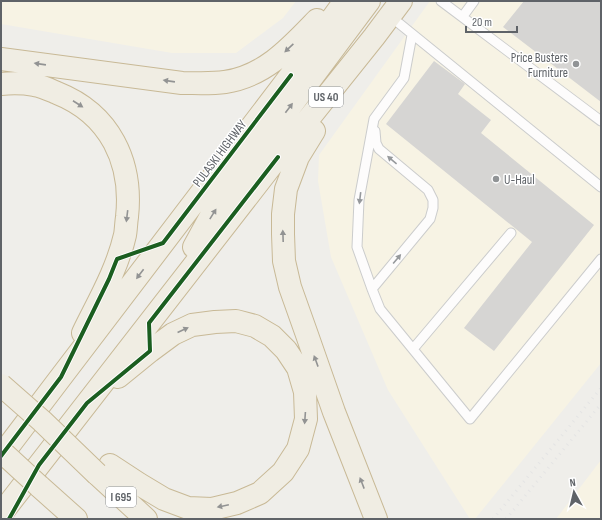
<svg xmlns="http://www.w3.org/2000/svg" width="602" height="520" font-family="'Sofia Sans Condensed',sans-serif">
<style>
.commercial{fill:#f7f3e4}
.building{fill:#d6d5d3}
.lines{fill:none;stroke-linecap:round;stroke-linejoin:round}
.lane-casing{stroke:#cbcccc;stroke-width:11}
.highway-casing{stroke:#c8b996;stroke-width:24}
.lane{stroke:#fdfcfc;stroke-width:9}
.highway{stroke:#f0ede3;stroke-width:22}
.rail{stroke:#e4e4e4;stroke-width:3;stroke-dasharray:1 5;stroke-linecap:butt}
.highway-bridge-casing{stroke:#c8b996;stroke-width:24;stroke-linecap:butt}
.highway-bridge{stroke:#f0ede3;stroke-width:22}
.cycleway-casing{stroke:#fff;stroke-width:6}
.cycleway{stroke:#1b5e20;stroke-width:4}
.oneway{fill:#929393}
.oneway2{fill:#96999c}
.poi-dot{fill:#919496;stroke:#fff;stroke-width:1.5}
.labels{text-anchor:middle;stroke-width:3;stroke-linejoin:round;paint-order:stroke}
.shield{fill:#fff;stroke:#8f9295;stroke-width:1}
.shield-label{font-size:12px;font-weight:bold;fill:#5f6368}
.poi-label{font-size:13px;fill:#5f6368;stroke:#fff;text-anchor:end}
.street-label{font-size:13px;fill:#5f6368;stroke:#fff}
</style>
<rect width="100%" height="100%" fill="#efeeea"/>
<!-- commercial -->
<path class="commercial" d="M1,1H296L283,18L236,53H172L1,24Z
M430,1H601V363L475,519H470L388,390L331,257L318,181L319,155Z
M601,460V519H556Z"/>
<!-- building -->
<path class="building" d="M524,1H601V102L503,27Z
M434,61L465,84L458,94L491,120L481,133L594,225L494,351L464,328L532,242L386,124Z"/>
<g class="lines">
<defs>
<path id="lane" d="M441,1L601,121
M390,16L601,187
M463,16L474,1
M412,35L404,78L374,119L359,200L357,247L372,289L380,309L470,419L601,259
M372,289L430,219L433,208V200L428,190L379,149L376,143L375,131
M413,349L511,233"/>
<path id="highway" d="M1,59L182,83C196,83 211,84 225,82C265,76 290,48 317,20
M1,84C12,83 23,83 34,85C42,86 50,90 57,93C110,114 133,162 127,217C126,223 126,230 125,235C117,270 98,302 83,333
M314,131L298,157L286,189L283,214V234L284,261L290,287L306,332L334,412L376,519
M194,247L212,214L257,151L369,1
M1,456L61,377L291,75L345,1
M110,465L139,484L164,499L188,508L212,509L237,503L260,493L283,472L298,449L306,419L305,392L298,368L286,350L272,336L255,326L236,321L215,322L192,325L173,334L150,351L118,377
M97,474L146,519
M39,486L76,519
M1,514L278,157L374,37L401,1"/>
</defs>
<!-- lane casing -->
<use href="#lane" class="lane-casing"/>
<!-- highway casing -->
<use href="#highway" class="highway-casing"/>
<!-- lane -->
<use href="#lane" class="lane"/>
<!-- highway -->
<use href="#highway" class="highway"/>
<!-- rail -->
<path class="rail" d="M493,519L601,388
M506,519L601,404"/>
<defs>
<path id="highway-bridge" d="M1,385L42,421L97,474
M1,451L39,486"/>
</defs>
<!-- highway-bridge casing -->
<use href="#highway-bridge" class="highway-bridge-casing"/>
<!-- highway-bridge -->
<use href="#highway-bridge" class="highway-bridge"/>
<defs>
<path id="cycleway" d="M1,456L61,377L109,279L117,259L163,243L291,75
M9,519L39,465L87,403L150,351L149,323L278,157"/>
</defs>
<!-- cycleway casing -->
<use href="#cycleway" class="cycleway-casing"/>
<!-- cycleway -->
<use href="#cycleway" class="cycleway"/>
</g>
<!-- one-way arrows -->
<defs><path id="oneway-solid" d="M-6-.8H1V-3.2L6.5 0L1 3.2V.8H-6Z"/></defs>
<g class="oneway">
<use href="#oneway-solid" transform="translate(289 48) rotate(137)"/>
<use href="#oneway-solid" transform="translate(40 64) rotate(-172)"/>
<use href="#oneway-solid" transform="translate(169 81) rotate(-172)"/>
<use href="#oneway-solid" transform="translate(78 104) rotate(33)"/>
<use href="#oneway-solid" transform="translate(289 108) rotate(-53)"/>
<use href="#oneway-solid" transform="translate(213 214) rotate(-58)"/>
<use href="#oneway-solid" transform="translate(127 216) rotate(97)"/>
<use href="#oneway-solid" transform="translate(283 236) rotate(-92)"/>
<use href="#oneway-solid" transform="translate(140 274) rotate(127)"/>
<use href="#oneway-solid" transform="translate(183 330) rotate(-25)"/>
<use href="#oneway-solid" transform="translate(316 361) rotate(-110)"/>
<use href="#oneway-solid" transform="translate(305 418) rotate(94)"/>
<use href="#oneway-solid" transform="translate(362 483) rotate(-111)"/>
<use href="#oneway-solid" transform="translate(223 506) rotate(168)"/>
</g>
<g class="oneway2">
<use href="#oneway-solid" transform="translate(392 160) rotate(-140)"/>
<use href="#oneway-solid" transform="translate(360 198) rotate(97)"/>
<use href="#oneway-solid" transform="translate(397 259) rotate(-50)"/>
</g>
<!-- markers -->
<g class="poi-dot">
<circle cx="576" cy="64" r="4"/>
<circle cx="496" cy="179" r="4"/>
</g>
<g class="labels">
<!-- shield labels -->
<g class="shield">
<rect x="309" y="87" width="34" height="20" rx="3"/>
<rect x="106" y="487" width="30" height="20" rx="3"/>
</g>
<g class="shield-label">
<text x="326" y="101">US 40</text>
<text x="121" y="501">I 695</text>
</g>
<!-- poi labels -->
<g class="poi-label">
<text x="568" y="62">Price Busters<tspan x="568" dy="15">Furniture</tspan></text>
<text x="504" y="184" text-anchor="start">U-Haul</text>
</g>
<!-- street labels -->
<g class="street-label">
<text transform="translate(219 153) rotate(-53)" y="5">PULASKI HIGHWAY</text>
</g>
</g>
<!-- border -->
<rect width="602" height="520" fill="none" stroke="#5f6368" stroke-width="4"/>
<!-- north arrow -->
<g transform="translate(574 492) rotate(352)" stroke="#ffffff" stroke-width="3" paint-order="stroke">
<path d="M0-3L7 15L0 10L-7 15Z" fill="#5f6368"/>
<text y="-6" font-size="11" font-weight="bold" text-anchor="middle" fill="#5f6368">N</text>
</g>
<!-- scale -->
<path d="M466 26v6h51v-6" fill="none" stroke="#5f6368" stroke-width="2"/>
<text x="472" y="26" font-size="12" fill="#5f6368" stroke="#ffffff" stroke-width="3" paint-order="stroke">20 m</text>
</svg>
